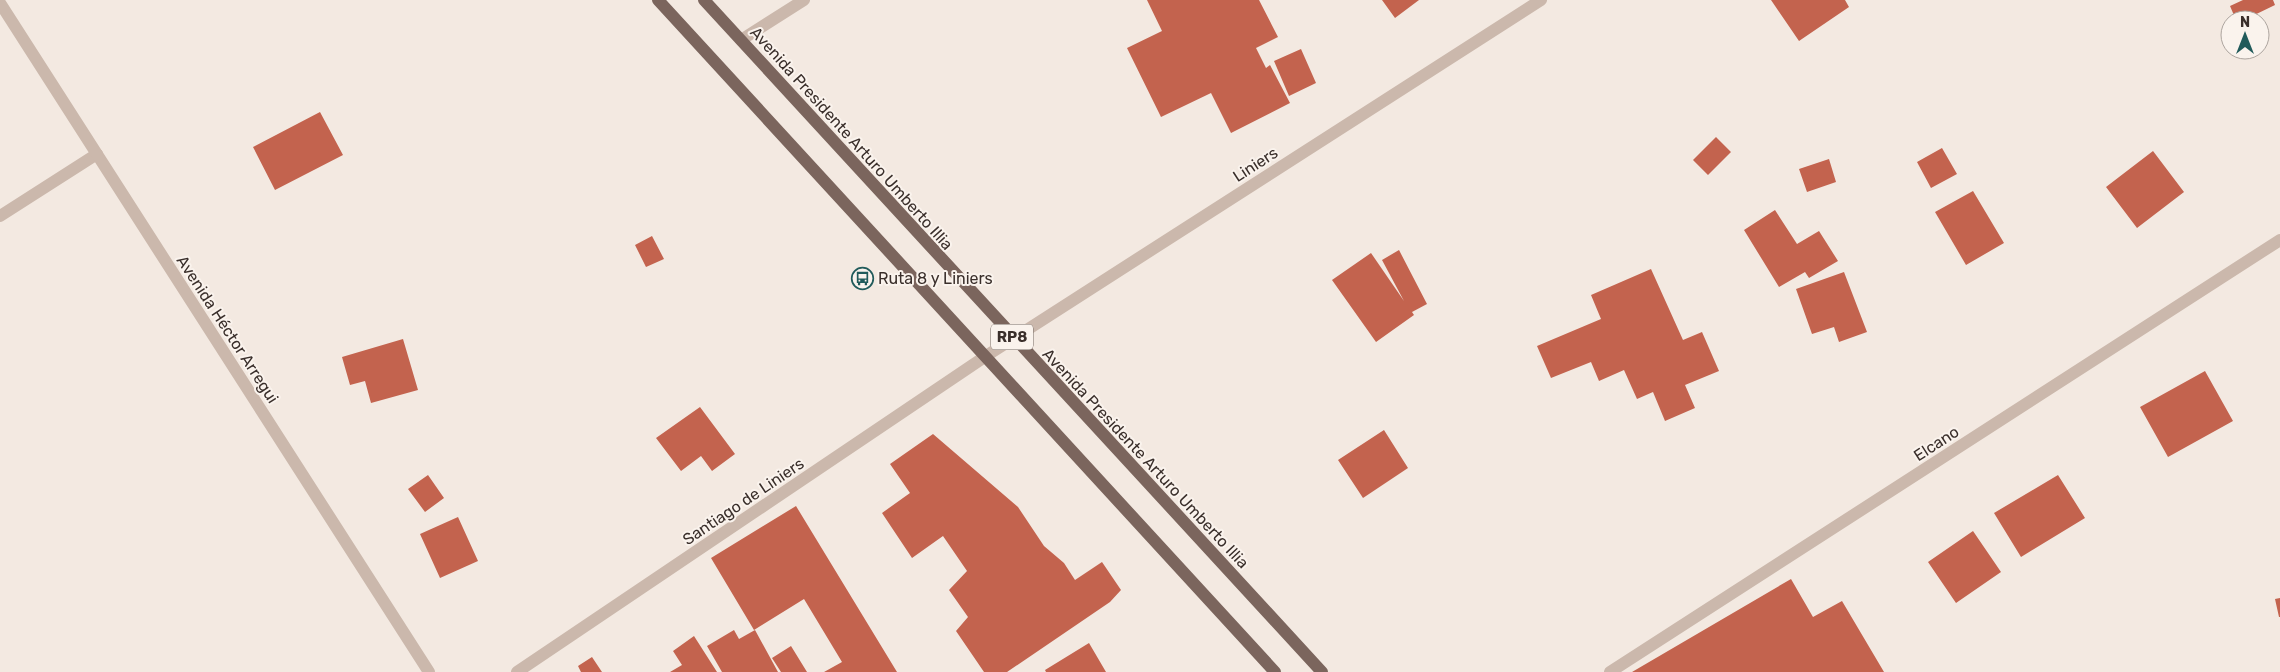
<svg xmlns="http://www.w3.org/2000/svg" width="2280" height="672" font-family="Rubik,sans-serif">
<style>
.building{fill:#c3634e}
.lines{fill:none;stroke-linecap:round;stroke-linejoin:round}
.minor{stroke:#cbb8ac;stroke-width:12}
.tertiary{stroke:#cbb8ac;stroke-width:12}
.primary{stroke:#7b655d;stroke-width:12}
.labels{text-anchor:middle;stroke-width:4;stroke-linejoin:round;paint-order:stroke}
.shield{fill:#faf3ed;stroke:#746a65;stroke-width:1}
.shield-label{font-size:15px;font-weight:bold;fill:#3a2f2b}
.street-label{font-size:16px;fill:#3a2f2b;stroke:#faf3ed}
.poi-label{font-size:16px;fill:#3a2f2b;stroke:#faf3ed;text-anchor:start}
</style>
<rect width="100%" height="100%" fill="#f3e9e1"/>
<!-- building -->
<path class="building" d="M1147,0H1259L1278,37L1256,48L1266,68L1270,65L1290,103L1231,133L1211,93L1161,117L1127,48L1162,31Z
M1382,0H1419L1395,18Z
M1771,0H1845L1849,7L1799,41Z
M2243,0H2273L2275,5L2244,20H2236L2230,6Z
M1301,49L1316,83L1289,96L1274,61Z
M320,112L343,155L275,190L253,147Z
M1716,137L1731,152L1708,175L1693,160Z
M1942,148L1957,174L1931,188L1917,162Z
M2153,151L2184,192L2137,228L2106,187Z
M1829,159L1836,182L1807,192L1799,169Z
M1973,191L2004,243L1966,265L1935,212Z
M1775,210L1797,244L1819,231L1838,261L1809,278L1805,272L1779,287L1744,230Z
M652,236L664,259L646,267L635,245Z
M1399,250L1427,304L1412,312L1414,315L1376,342L1332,280L1371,253L1404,301L1382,260Z
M1651,269L1683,340L1702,332L1719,371L1685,385L1695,408L1665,421L1653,392L1637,399L1624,370L1599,381L1591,362L1551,378L1537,346L1601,319L1591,295Z
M1844,272L1867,332L1839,342L1834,327L1812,334L1796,289Z
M403,339L418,390L371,403L365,381L350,385L342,357Z
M2205,371L2233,421L2168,457L2140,407Z
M700,407L735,454L712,471L701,456L681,471L656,438Z
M1384,430L1408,468L1363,498L1338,460Z
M933,434L1018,507L1044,546L1064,563L1075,580L1102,562L1121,590L1110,602L1007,672H984L956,631L968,617L949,590L967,571L943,536L912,558L882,513L910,493L890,464Z
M428,475L444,498L425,512L408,489Z
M2058,475L2085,518L2021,557L1994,513Z
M796,506L897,672H824L842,662L804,599L754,630L711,558Z
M458,517L478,561L440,578L420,534Z
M1973,531L2001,572L1956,603L1928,562Z
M1791,579L1813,617L1842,601L1884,672H1632Z
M2280,598V617H2279L2275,599Z
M734,630L739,639L755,630L778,672H722L707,646Z
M694,636L717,672H670L682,665L673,651Z
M1089,643L1106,672H1046L1045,670Z
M791,646L807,672H781L772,658Z
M592,657L602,672H581L578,666Z"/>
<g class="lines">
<!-- minor -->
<path class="minor" d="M741,40L804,0
M0,216L97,154
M517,672L986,356L1541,0
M1610,672L2280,240"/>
<!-- tertiary -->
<path class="tertiary" d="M0,3L429,672"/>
<!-- primary -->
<path class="primary" d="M658,0L1275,672
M704,0L1322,672"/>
</g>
<!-- icons -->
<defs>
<symbol id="bus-ring" viewBox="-11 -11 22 22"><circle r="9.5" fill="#faf3ed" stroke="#215b5b" stroke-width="1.5"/><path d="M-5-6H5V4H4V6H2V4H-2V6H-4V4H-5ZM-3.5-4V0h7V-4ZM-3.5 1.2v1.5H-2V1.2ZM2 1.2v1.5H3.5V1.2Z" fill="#215b5b"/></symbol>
</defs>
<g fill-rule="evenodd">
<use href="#bus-ring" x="850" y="266" width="25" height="25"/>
</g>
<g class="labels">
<!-- shield labels -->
<rect class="shield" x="991" y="324.5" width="42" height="25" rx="4"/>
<g class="shield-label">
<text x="1012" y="342">RP8</text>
</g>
<!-- street labels -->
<g class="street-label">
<text transform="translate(852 138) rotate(48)" y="6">Avenida Presidente Arturo Umberto Illia</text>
<text transform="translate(1255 164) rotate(-33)" y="6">Liniers</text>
<text transform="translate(228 329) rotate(57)" y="6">Avenida Héctor Arregui</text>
<text transform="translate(1936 443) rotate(-33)" y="6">Elcano</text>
<text transform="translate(1146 458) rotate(47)" y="6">Avenida Presidente Arturo Umberto Illia</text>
<text transform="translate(743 501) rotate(-34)" y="6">Santiago de Liniers</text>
</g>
<!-- poi labels -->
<g class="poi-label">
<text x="878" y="284">Ruta 8 y Liniers</text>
</g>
</g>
<!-- north arrow -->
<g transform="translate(2245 35)"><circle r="24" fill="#faf3ed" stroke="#ada59f"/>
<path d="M0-4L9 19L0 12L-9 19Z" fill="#215b5b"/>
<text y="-8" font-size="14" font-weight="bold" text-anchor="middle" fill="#3a2f2b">N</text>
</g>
</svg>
